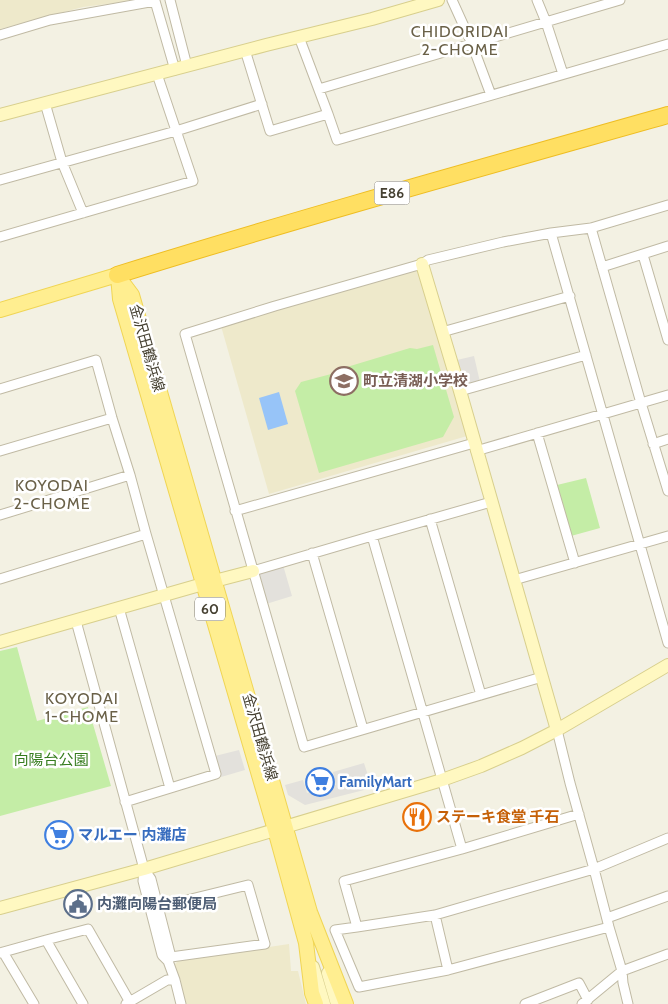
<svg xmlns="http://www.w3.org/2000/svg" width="668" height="1004" font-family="Cabin,'Noto Sans JP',sans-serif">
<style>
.education{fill:#eee9cb}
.green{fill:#c4eda6}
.parking{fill:#e3e1dc}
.water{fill:#97c4f8}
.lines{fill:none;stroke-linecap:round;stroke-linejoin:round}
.street-casing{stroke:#c0baa4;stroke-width:11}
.secondary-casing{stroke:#d8cf8d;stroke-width:14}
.primary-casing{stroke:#f0d554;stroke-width:16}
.highway-casing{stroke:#eebd22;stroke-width:18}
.street{stroke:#fff;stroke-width:9}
.secondary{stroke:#fff8c1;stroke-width:12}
.primary{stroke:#ffee90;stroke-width:14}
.highway{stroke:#ffdf62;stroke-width:16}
.labels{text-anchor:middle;stroke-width:5;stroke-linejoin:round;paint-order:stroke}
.shield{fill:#fff;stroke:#7e7a70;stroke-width:1}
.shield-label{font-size:14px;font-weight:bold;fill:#464132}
.street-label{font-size:15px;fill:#464132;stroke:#fff}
.education-label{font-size:15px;font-weight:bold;fill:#785e54;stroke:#fff;text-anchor:start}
.park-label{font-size:15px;fill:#377d20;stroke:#fff}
.shop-label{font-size:15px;font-weight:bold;fill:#366cbe;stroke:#fff;text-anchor:start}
.food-label{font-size:15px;font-weight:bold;fill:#c56008;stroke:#fff;text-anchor:start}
.service-label{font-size:15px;font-weight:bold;fill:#4e5e75;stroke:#fff;text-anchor:start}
.neighbourhood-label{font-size:16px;letter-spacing:1px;fill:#6a6148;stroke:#fff}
</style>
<rect width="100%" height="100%" fill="#f3f1e3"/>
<!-- education -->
<path class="education" d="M0,0H130L123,2L83,7L0,29Z
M415,269L418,271L467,436L269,494L221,326Z
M289,944L291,971H298L306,1004H184L173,966L178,961Z"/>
<!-- green -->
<path class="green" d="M433,345L454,417L443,437L319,473L295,391L301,382L335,373L337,370L410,348L417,349Z
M586,478L600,528L571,536L557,485Z
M17,647L37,721L88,707L111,786L0,816V651Z"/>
<!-- parking -->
<path class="parking" d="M474,356L480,382L466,385L462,383L457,360Z
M283,565L292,596L266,604L258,576L260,572Z
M239,750L245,770L221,777L215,756Z
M364,763L372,788L305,805L288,795L285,785L303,780L307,793L336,785L333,772Z"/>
<!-- water -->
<path class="water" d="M279,392L288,424L268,430L259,398Z"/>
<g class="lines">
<defs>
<path id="street" d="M170,0L187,66
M452,0L472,44L491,95
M537,0L546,22L563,74
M0,35L50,20L155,1L175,70
M299,37L328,114
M245,50L270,131L328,114L337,140L668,44
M319,89L620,0
M45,103L62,162L83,213
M0,180L176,131L262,104
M591,228L641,403L668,491
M551,233L668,643
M0,237L193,181L157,74
M643,255L668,340
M602,267L668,246
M442,332L570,296
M0,389L96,360L112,418L130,475L146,534L216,774L125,802
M460,391L586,355
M537,433L575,563
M653,444L668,439
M0,451L112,418
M476,451L668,395
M235,511L474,443
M0,515L130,475
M430,519L481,695
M372,536L462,849
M312,553L363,729
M253,571L372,536L491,502
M0,579L146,534
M514,580L668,536
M119,608L170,788
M76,621L144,869L143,881L162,955L168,961L175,980H167L126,1004
M542,677L304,747L185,334L275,306L422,264L428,260L503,242L551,233L591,228L668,205
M557,730L570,783L594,869L609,927L622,971L623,983L628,1004
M579,814L462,849L344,881L357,927L435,915L594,869L668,838
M144,869L151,879L171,957
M150,909L248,885L265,944L171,957L168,961
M435,915L448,970
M607,918L668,896
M357,927L335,930L359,987L448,970L609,927
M3,952L34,1004
M0,953L46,940
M175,980L181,1004
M83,1004L46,940L88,929L131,1004
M525,1004L579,983L588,1000
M582,1004L622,971L668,954"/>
<path id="secondary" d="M0,115L266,45L372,19L438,0
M422,264L460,391L557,730
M0,642L203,584L253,571
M0,908L144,869L442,780L481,766L522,748L557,730L668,665
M313,967L324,1004
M328,973L337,1004"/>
<path id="primary" d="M117,275L132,295L310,912L346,1004
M118,276L120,299L275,830L306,943L312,993L316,1004
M0,310L117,275"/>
<path id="highway" d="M117,275C300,218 484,167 668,115"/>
</defs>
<!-- street casing -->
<use href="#street" class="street-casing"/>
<!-- secondary casing -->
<use href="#secondary" class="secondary-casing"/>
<!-- primary casing -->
<use href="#primary" class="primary-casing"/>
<!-- highway casing -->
<use href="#highway" class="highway-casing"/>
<!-- street -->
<use href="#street" class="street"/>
<!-- secondary -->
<use href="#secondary" class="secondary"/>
<!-- primary -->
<use href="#primary" class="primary"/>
<!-- highway -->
<use href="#highway" class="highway"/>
</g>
<!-- icons -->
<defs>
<symbol id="school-ring" viewBox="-11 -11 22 22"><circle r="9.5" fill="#fff" stroke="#8d6e63" stroke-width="1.5"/><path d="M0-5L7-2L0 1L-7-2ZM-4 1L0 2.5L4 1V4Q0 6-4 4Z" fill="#8d6e63"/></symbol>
<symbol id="supermarket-ring" viewBox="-11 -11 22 22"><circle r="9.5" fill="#fff" stroke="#3f7fe0" stroke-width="1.5"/><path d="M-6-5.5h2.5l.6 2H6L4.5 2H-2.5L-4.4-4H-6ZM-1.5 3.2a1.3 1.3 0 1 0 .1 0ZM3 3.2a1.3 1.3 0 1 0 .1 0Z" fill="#3f7fe0"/></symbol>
<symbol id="restaurant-ring" viewBox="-11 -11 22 22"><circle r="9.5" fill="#fff" stroke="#e8710a" stroke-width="1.5"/><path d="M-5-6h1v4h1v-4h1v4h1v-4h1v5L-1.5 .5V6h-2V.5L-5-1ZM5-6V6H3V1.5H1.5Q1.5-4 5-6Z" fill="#e8710a"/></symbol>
<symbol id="civic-ring" viewBox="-11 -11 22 22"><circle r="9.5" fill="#fff" stroke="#5c6f8a" stroke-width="1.5"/><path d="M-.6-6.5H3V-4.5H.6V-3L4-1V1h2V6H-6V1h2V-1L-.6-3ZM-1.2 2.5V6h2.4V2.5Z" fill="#5c6f8a"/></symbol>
</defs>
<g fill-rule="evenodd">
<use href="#school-ring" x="328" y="365" width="32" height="32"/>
<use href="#supermarket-ring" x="304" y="766" width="32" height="32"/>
<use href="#restaurant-ring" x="401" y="801" width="32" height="32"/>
<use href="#supermarket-ring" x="43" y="819" width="32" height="32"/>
<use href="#civic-ring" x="62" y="888" width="32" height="32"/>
</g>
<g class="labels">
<!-- shield labels -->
<g class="shield">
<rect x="374.5" y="181.5" width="35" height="23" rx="4"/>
<rect x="195" y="597.5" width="30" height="23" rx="4"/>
</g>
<g class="shield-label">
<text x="392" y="198">E86</text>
<text x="210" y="614">60</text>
</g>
<!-- street labels -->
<g class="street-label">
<text transform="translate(147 348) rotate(74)" y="5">金沢田鶴浜線</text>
<text transform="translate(260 737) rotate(74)" y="5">金沢田鶴浜線</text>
</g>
<!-- education labels -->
<g class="education-label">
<text x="363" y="386">町立清湖小学校</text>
</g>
<!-- park labels -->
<g class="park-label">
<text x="51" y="765">向陽台公園</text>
</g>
<!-- shop labels -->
<g class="shop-label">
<text x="339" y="787">FamilyMart</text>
<text x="78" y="840">マルエー 内灘店</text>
</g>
<!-- food labels -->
<g class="food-label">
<text x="436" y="822">ステーキ食堂 千石</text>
</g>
<!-- service labels -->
<g class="service-label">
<text x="97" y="909">内灘向陽台郵便局</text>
</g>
<!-- neighbourhood labels -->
<g class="neighbourhood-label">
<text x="460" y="37">CHIDORIDAI<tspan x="460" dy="18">2-CHOME</tspan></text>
<text x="52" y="491">KOYODAI<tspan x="52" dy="18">2-CHOME</tspan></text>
<text x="82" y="704">KOYODAI<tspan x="82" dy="18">1-CHOME</tspan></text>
</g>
</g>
</svg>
